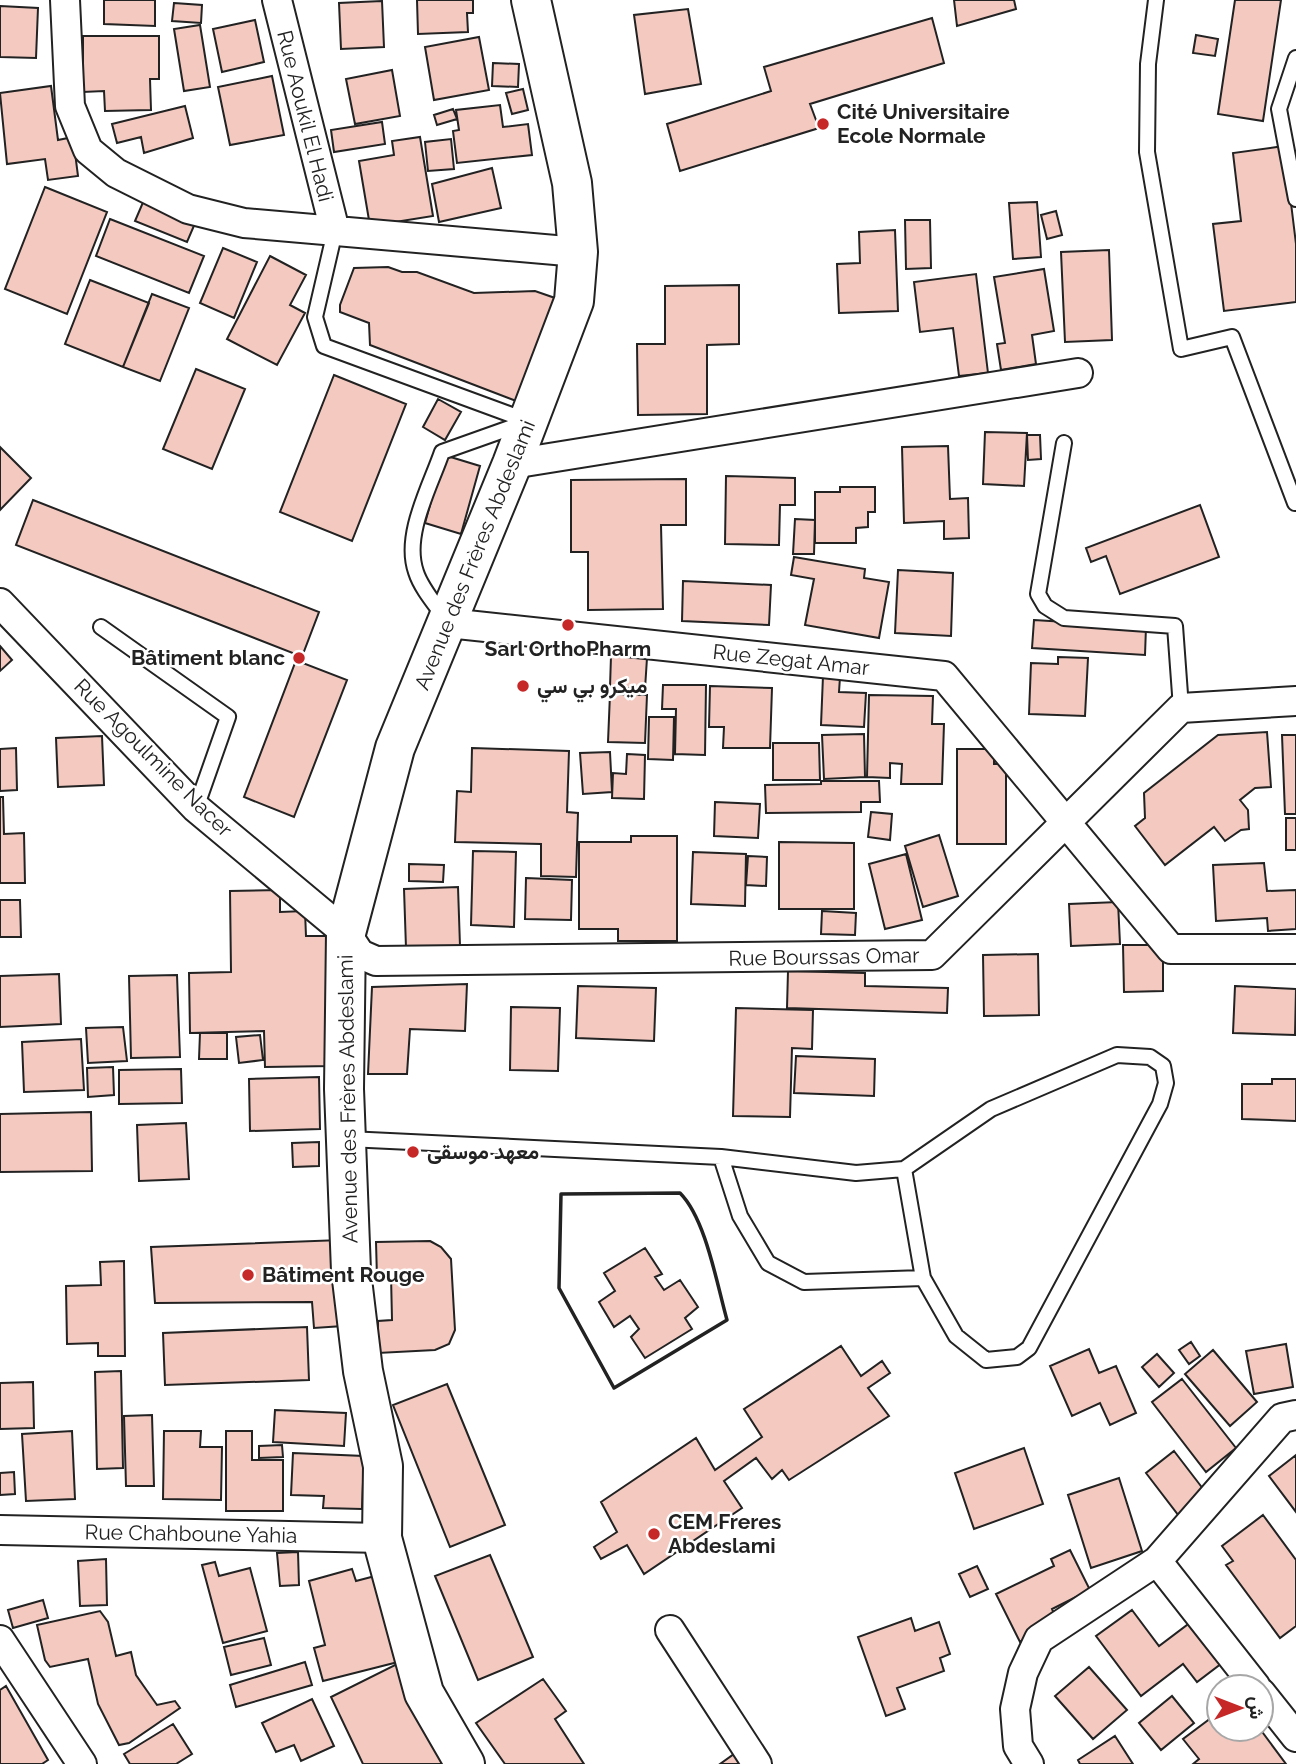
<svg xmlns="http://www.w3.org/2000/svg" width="1296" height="1764" font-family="Raleway,Vazirmatn,sans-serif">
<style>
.building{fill:#f3c9c0;stroke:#222;stroke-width:2}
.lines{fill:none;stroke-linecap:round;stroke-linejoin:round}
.service-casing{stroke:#222;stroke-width:18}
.minor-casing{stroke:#222;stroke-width:32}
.secondary-casing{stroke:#222;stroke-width:42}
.service{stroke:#fff;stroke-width:14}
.minor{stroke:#fff;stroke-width:28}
.secondary{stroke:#fff;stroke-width:38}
.wall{stroke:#222;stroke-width:3.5}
.poi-dot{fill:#c62828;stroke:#fff;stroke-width:2.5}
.labels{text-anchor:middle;stroke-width:5;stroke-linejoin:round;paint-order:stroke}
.poi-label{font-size:21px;font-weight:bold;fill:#222;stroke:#fff;text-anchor:start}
.street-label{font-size:21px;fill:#222;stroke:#fff}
</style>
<rect width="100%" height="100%" fill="#fff"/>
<!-- building -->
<path class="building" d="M104,0H155V26L104,24Z
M417,0H473V13H467L468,32L418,34Z
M954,0H1014L1016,9L957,26Z
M1235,0H1281L1263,121L1218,114Z
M382,1L384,47L341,49L339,3Z
M174,3L202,5L201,23L172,21Z
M0,6L38,8L36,58L0,57Z
M688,9L701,84L645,94L634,15Z
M932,18L944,63L810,104L819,128L680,171L667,124L771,91L764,67Z
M255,20L264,62L222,72L213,29Z
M200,25L210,87L184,91L174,29Z
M1196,35L1218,39L1215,56L1193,53Z
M83,36H159V79H150L151,110L105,111L104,91L83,92Z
M479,37L489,90L434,100L425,47Z
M493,63L519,64L518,87L492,86Z
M392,70L400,116L355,124L346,79Z
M272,76L284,135L230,145L218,87Z
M51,86L58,140L73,137L78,176L48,180L45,159L7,164L0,93Z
M523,89L528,110L512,114L506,93Z
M500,105L503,127L528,124L532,155L457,163L453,131L459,130L456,110Z
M185,106L193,138L144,153L141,137L117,143L112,124Z
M453,109L457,119L437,125L434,115Z
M382,122L385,144L334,152L331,130Z
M420,137L433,216L370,226L359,161L394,155L392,141Z
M451,139L454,169L428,171L425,142Z
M1284,146L1296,244V302L1224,311L1213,224L1241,221L1233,153Z
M492,168L501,208L439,222L432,184Z
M45,187L107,212L67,314L5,289Z
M144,200L196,221L187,242L135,221Z
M1037,202L1041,257L1013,259L1009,203Z
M1056,211L1062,235L1047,239L1041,215Z
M110,219L204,256L189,293L96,256Z
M905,220H930L931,268L906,269Z
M895,230L898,311L839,313L837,264L860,263L859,232Z
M223,248L257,262L234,318L200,303Z
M1109,250L1112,340L1065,342L1061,252Z
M270,256L306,275L290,305L305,313L277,365L227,339Z
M388,267L402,272H417L474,293L535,291L555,298L524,404L370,345L369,323L340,312V305L354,268Z
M1044,269L1054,331L1032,335L1036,364L1001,370L997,344L1005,343L994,277Z
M976,274L988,373L959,376L953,328L920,332L914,282Z
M90,280L149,303L123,367L65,344Z
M739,285V344L707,345V414L638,415L637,344H665V286Z
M152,294L189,308L160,381L123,367Z
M196,369L245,389L212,469L163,449Z
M334,375L406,404L352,541L280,512Z
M438,399L461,412L445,440L423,427Z
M985,432L1027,433L1024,486L983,484Z
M1027,435H1040L1041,459L1028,460Z
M948,446L950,499L968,498L969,538L944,539V521L904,523L902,447Z
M0,447L31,478L0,510Z
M444,455L480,466L461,534L425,523Z
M726,476L795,478V505H780L779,545L725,544Z
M686,479V525H661L663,609L588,610V552H571V480Z
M840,487H875V512H868V527L856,528V543H815V492H840Z
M33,500L319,612L300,662L347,680L294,817L244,797L298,655L16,545Z
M1200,505L1219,557L1120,594L1106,556L1091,562L1086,548Z
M795,519L815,520L814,554H793Z
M794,557L865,569L864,578L889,582L879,638L805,625L814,579L791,575Z
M898,570L953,573L951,636L895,633Z
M683,581L771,585L769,625L682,621Z
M1034,620L1146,627L1145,655L1032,648Z
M0,646L12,660L0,671Z
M611,656L647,658L645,689L610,687Z
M1058,657L1088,658L1085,716L1029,714L1031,663L1058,664Z
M823,676L840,677L839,692L866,693L864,727L821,725Z
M663,685H706L705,755L675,754L676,709H662Z
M710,686L772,688L770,748H723L724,727H709Z
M610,694L647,695L645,743L608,742Z
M869,695L933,696L932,724H944L942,784H901L902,764L890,763V778L867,777Z
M649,717H674L673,760L648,759Z
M1267,732L1271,787L1255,788L1240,800L1248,810L1249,829L1241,830L1225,841L1214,827L1165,865L1135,826L1145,818L1144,793L1218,735Z
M864,734L865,777L824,779L822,735Z
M1282,735H1296V814H1285Z
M102,736L104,785L58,787L56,738Z
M773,743H819L820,780H773Z
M16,748L17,790L0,791V749Z
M472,748L569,751L567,812L578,813L576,877L541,876V844L455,842L457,791L471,792Z
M957,749H994V764H1006V844H957Z
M610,752L612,792L583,794L580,753Z
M627,754L645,755L644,799L612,798L613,773L626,774Z
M821,781H879L880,802H861V812L766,813L765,785L821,784Z
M0,797H3L4,834L24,833L25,883H0Z
M715,802L760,804L758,838L714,836Z
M871,812L892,814L890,840L868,837Z
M1286,818H1296V850H1286Z
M939,835L958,896L923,907L905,846Z
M631,836H677V941H618V929H579V842H631Z
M779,842L854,843V909H779Z
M473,851L516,852L514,927L471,925Z
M693,852L746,854L745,906L691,904Z
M906,854L922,920L885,929L869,864Z
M748,856L767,857L766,886L746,885Z
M1264,863L1267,891L1296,890V929L1268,931L1267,918L1216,921L1213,865Z
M409,864L444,865L443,882L409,881Z
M526,878L572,880L571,920L525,919Z
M458,887L460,946L406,948L404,889Z
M280,890V912L305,911L306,936H333V1066L265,1067L264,1031L190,1033L189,973L231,972L230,891Z
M0,900H20L21,937H0Z
M1118,902L1120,944L1071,946L1069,904Z
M822,911L856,913L855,935L821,934Z
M1123,945H1163V991L1124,992Z
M1038,954L1039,1015L984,1016L983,955Z
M788,971L865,973V986L948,988L947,1013L787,1008Z
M59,974L61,1024L0,1027V976Z
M177,975L180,1057L131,1058L129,976Z
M467,984L465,1031L410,1029L407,1074H368L372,987Z
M578,986L656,988L654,1041L576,1038Z
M1235,986L1296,989L1295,1035L1233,1033Z
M511,1007L560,1008L558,1071L510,1070Z
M736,1008L813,1010L812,1049L792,1048L790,1117L733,1116Z
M123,1027L127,1061L88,1063L86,1028Z
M200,1033H227V1059H199Z
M260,1035L263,1060L239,1063L236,1037Z
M81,1039L84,1090L24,1092L22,1042Z
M796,1056L875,1059L874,1096L794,1093Z
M113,1067L114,1095L88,1097L87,1068Z
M181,1069L182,1103L119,1104V1070Z
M319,1077L320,1129L250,1131L249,1079Z
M1272,1079H1296V1121L1242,1119V1084H1272Z
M91,1112L92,1171L0,1172V1114Z
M186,1123L189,1179L139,1181L137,1125Z
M319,1142V1166L293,1167L292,1143Z
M341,1240L343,1326L314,1328L312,1302L155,1303L151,1247Z
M430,1241L441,1247L451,1259L455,1330L449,1344L435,1350L378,1353V1321L392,1320L391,1276L377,1278L376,1242Z
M645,1248L662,1274L655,1277L664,1290L680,1280L698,1307L685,1318L692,1329L645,1358L631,1337L639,1329L630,1316L614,1327L599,1302L615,1291L604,1273Z
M124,1261L125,1356H98V1343L67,1344L66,1286L101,1285L100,1262Z
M307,1327L309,1380L165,1385L163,1333Z
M1191,1342L1200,1356L1189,1364L1179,1350Z
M1286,1344L1293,1387L1254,1394L1246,1351Z
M841,1346L861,1376L882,1361L890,1373L868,1388L889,1416L789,1480L782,1470L772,1479L756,1458L724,1481L742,1508L644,1574L627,1545L601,1559L594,1547L617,1532L601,1502L696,1438L715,1470L762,1437L744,1409Z
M1089,1349L1099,1373L1116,1366L1136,1413L1110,1425L1100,1403L1072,1416L1050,1366Z
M1213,1350L1257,1402L1230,1426L1185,1374Z
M1157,1354L1174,1373L1159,1387L1142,1367Z
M121,1371L123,1468L97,1469L95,1372Z
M1182,1379L1236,1448L1206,1472L1152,1402Z
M33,1382L34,1428L0,1429V1383Z
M447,1384L505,1525L450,1547L393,1405Z
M275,1410L346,1413L344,1446L273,1442Z
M152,1415L154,1486H126L124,1416Z
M72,1431L75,1499L26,1501L22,1434Z
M164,1431H201L200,1447H222L221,1500L163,1499Z
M226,1431H252V1460H283V1511H226Z
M282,1445L283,1457L259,1458V1446Z
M1024,1448L1043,1504L974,1529L955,1473Z
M1174,1451L1207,1494L1179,1516L1146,1473Z
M293,1453L364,1456L362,1509L323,1508L324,1496L291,1495Z
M1296,1455V1512L1269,1476Z
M14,1472L15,1494L0,1495V1473Z
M1119,1478L1142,1551L1091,1568L1068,1495Z
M1263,1515L1296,1560V1626L1280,1638L1226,1565L1233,1561L1222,1546Z
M1070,1550L1090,1590L1052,1609L1058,1623L1020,1642L996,1594L1054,1566L1051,1559Z
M298,1552L299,1585L280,1586L277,1553Z
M490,1555L533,1657L478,1680L435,1576Z
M106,1559L107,1605L80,1606L78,1561Z
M215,1562L219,1576L250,1568L267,1631L223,1643L202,1565Z
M977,1566L988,1589L970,1597L959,1574Z
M352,1569L356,1581L375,1576L398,1662L323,1681L314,1648L325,1645L309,1581Z
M43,1600L48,1618L13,1628L8,1610Z
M1132,1610L1159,1646L1195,1619L1226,1660L1197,1682L1183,1664L1141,1696L1096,1636Z
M100,1611L108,1622L116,1656L131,1652L136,1675L157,1705L175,1701L180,1708L129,1743L119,1745L98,1704L88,1659L50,1667L45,1660L37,1625Z
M911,1618L915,1631L939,1622L950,1654L940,1658L944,1671L897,1688L905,1709L886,1716L858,1637Z
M264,1638L271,1665L231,1675L224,1647Z
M305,1662L312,1685L236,1707L230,1685Z
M397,1664L445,1764H363L331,1697Z
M1089,1667L1127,1710L1093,1739L1055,1696Z
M543,1679L566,1711L555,1719L584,1764H505L476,1723Z
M6,1686L48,1760L42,1764H0V1690Z
M1172,1696L1194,1723L1161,1750L1139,1723Z
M312,1699L334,1746L301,1761L294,1745L276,1752L262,1723Z
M1219,1712V1729H1260L1286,1764H1193L1199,1759L1183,1739Z
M173,1724L192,1754L176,1764H130L124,1754Z
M1115,1736L1133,1764H1080L1078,1760Z
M741,1749L752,1764H720Z"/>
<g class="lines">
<defs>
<path id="service" d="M1156,0L1148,64L1147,152L1181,349L1232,337L1295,503
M1296,58L1279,109L1296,199
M335,231L315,317L324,346L528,421
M1064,443L1038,594L1045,606L1064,618L1175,626L1181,708
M445,618C435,604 421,588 416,572C403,535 430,487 442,452L521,424
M101,627L228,717L196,808
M348,1139L721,1157L856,1173L904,1169L991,1109L1117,1055L1150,1057L1163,1066L1166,1083L1160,1104L1029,1348L1017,1357L986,1360L956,1336L923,1278L904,1169
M721,1157L740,1216L768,1263L804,1282L923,1278"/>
<path id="minor" d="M65,0L70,106L88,150L116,173L188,209L244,223L578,252
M277,0L335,231
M512,464L1078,373
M0,603L196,808L346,933L360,954L376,961L932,955L1181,708L1296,701
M448,623L944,676L1171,949H1296
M0,1530L382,1538
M1157,1561L1256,1687
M670,1630L757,1764
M0,1640L82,1764
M1261,1693L1296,1737
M1029,1764L1018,1746L1015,1709L1023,1673L1039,1639L1157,1561L1282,1418L1296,1415"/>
<path id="secondary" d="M465,1764L424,1693L382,1538L383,1466L363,1371L351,1271L344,1089L346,933L395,748L512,464L574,301L578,252L572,183L531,0"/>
</defs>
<!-- service casing -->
<use href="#service" class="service-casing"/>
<!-- minor casing -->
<use href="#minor" class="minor-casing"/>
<!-- secondary casing -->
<use href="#secondary" class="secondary-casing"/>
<!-- service -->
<use href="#service" class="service"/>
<!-- minor -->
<use href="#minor" class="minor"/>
<!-- secondary -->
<use href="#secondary" class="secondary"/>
<!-- wall -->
<path class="wall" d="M680,1193C706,1219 717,1285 727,1320L614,1388L559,1288L561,1194Z"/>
</g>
<!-- markers -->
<g class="poi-dot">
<circle cx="823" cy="124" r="7"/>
<circle cx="568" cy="625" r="7"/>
<circle cx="299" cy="658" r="7"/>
<circle cx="523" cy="686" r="7"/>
<circle cx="413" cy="1152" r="7"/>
<circle cx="248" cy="1275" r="7"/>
<circle cx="654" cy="1534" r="7"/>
</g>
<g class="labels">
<!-- poi labels -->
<g class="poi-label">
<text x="837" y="119">Cité Universitaire<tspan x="837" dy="24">Ecole Normale</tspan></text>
<text x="568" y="656" text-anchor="middle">Sarl OrthoPharm</text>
<text x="285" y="665" text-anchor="end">Bâtiment blanc</text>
<text x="537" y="693">ميكرو بي سي</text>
<text x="427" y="1159">معهد موسقى</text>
<text x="262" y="1282">Bâtiment Rouge</text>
<text x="668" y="1529">CEM Freres<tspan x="668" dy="24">Abdeslami</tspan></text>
</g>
<!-- street labels -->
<g class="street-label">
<text transform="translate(305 116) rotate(76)" y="7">Rue Aoukil El Hadi</text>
<text transform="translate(475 555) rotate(-68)" y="7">Avenue des Frères Abdeslami</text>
<text transform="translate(791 660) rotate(6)" y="7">Rue Zegat Amar</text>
<text transform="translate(153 758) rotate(45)" y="7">Rue Agoulmine Nacer</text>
<text transform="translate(824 957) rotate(-1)" y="7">Rue Bourssas Omar</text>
<text transform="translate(348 1099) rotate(-91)" y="7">Avenue des Frères Abdeslami</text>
<text transform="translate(191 1534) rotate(1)" y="7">Rue Chahboune Yahia</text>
</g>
</g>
<!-- north arrow -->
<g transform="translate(1240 1708) rotate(90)"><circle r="33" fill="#ffffff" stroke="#a7a7a7" stroke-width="2"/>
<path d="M0-5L12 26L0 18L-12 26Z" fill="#c62828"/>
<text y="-10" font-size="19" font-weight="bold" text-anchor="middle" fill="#222222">ش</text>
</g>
</svg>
